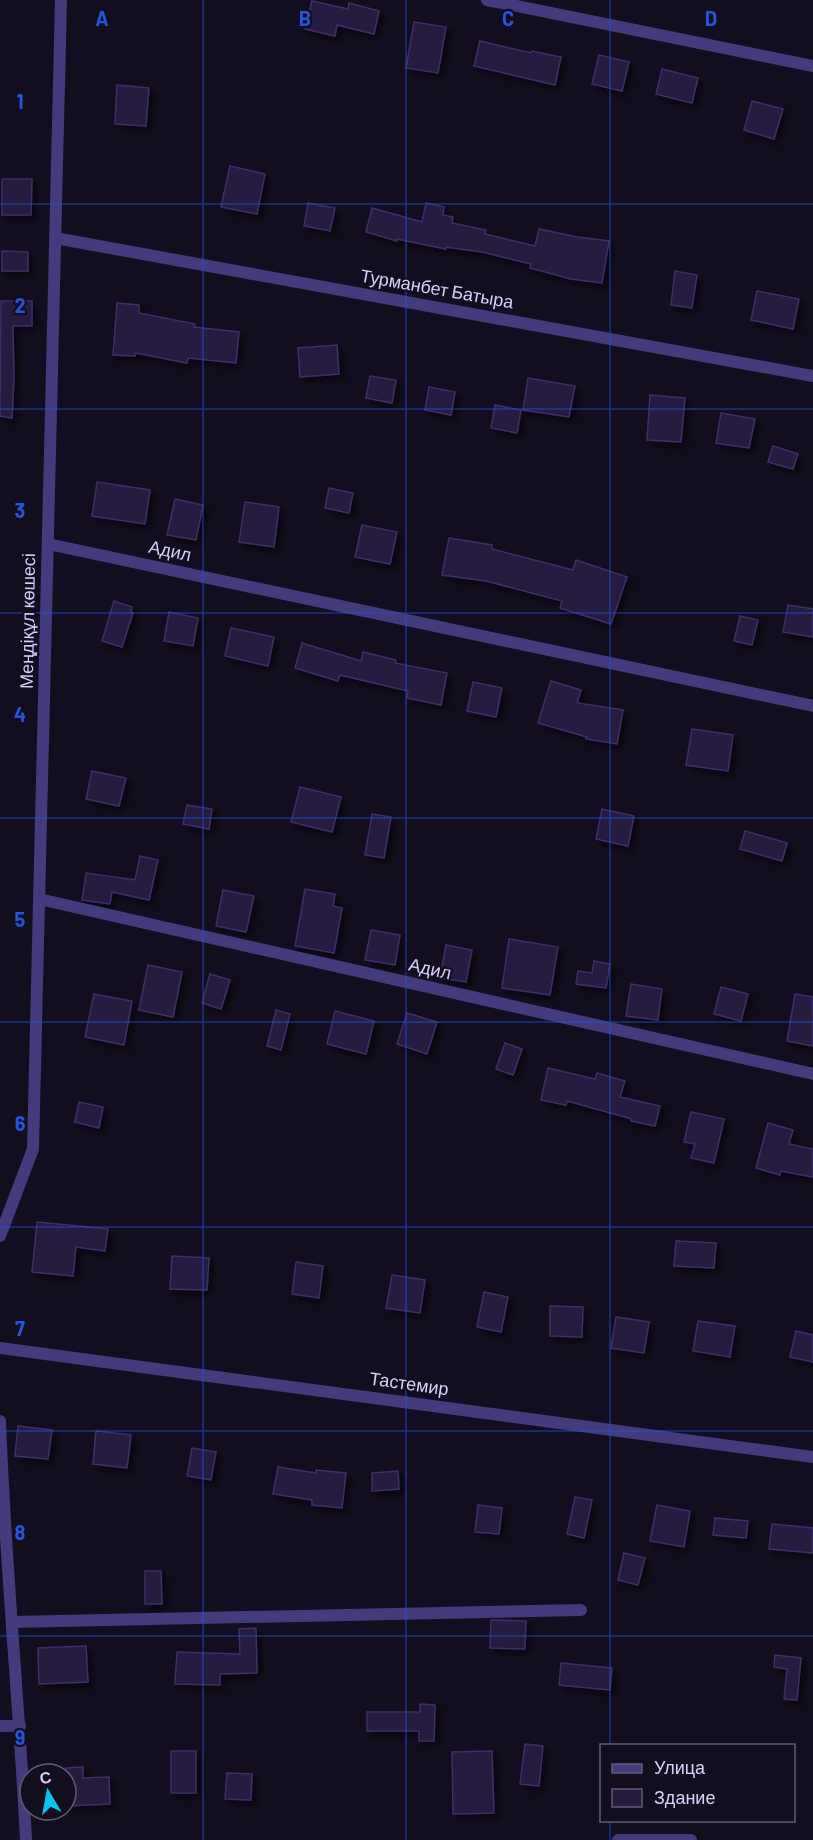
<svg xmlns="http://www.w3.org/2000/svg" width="813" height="1840" font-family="Barlow,sans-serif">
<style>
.building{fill:#251b3f;stroke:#3f2e6a;stroke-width:1.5;filter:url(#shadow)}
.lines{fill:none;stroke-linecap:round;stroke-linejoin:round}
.street{stroke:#433b7c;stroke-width:12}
.grid{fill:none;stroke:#2654da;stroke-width:1.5;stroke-opacity:0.55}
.labels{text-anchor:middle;stroke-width:4.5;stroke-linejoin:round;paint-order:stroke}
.street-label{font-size:18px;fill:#d8cffc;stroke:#120e1f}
.grid-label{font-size:20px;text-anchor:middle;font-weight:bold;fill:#2654da;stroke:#120e1f;stroke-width:4.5;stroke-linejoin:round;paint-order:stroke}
</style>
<defs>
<filter id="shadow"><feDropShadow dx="4.5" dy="4.5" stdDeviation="3" flood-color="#0009"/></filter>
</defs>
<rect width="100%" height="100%" fill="#120e1f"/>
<!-- building -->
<path class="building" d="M312,1L348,9L349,3L379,11L374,34L337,25L335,36L305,29Z
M414,22L446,27L438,73L406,68Z
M480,41L531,53L532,51L561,57L555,85L474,66Z
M599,55L629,62L622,91L592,84Z
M662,69L698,78L692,103L656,94Z
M117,85L149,88L146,126L115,124Z
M752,101L783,109L774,139L744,130Z
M230,166L265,174L257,214L221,207Z
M2,179H32L31,215H2Z
M308,203L335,208L330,231L304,226Z
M426,203L444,207L443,215L453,217L452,223L486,230L485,234L535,246L539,229L577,237L609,241L602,283L571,279L530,268L531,264L482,252L446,247V249L397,239V241L366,232L372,208L422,222Z
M2,251L28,252V271H2Z
M675,271L697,275L692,308L671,305Z
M757,291L799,299L793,329L751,320Z
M1,301H32V326H13L14,378L12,418L0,416Z
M117,303L139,305V313L195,324L194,327L239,332L236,363L188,358L187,363L136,353L135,356L113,355Z
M337,345L339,374L300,377L298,348Z
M370,376L396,380L392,403L366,398Z
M528,378L575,386L569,417L523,410Z
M429,387L455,392L451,415L425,410Z
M650,395L685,398L681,442L647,440Z
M495,405L521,410L517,433L491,428Z
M721,413L755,419L749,448L716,443Z
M773,446L798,454L793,469L768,462Z
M97,482L150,490L145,524L92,516Z
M329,488L353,493L349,513L325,508Z
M175,499L203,505L196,540L167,535Z
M245,502L279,507L274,547L239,542Z
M362,525L397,532L390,564L355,557Z
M449,538L492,545V549L573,570L576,560L627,577L611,624L560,608L562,601L486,581L442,575Z
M114,601L132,607L131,613H133L122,647L102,641Z
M788,605L813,609V637L783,632Z
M169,612L198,618L193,646L164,641Z
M740,616L758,620L752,645L734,641Z
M231,628L274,637L268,666L225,656Z
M302,643L361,661L363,652L396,660L395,663L447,673L441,705L407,698L408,691L340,675L338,681L295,668Z
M551,681L581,690L577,703L623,710L617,744L586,739L587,737L538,723Z
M473,682L502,688L496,717L467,711Z
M692,729L733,735L728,771L686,765Z
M92,771L126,778L119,806L86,799Z
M300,787L341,797L332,832L291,822Z
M187,805L212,809L209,829L183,824Z
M602,809L634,816L628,846L596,839Z
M372,814L391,817L384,858L365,855Z
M745,831L787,843L782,861L740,849Z
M140,856L158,860L149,900L112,892L110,904L82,900L86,873L135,880Z
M305,889L335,894L333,906L342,908L334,953L295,946Z
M223,890L254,896L246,932L216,926Z
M371,930L400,935L395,965L365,960Z
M509,939L558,947L550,995L502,988Z
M446,945L472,950L466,982L440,978Z
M594,961L610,964L606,988L576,984L578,971L592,973Z
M148,965L182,972L173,1017L139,1010Z
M210,974L230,980L221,1009L202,1003Z
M631,984L662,989L658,1020L626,1016Z
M721,987L748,994L741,1021L714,1014Z
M94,994L132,1001L124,1045L85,1037Z
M795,994L813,997V1046L787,1041Z
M276,1010L290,1014L281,1050L267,1046Z
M335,1011L374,1021L366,1054L327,1044Z
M407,1013L437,1022L427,1054L397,1044Z
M505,1043L522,1049L513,1075L496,1069Z
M548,1068L595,1079L597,1073L625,1081L620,1097L660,1106L655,1126L631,1121L632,1119L567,1101L566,1105L541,1100Z
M79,1102L103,1107L99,1128L75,1122Z
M691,1112L724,1119L714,1163L691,1158L695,1144L684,1142Z
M768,1123L793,1130L789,1144L813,1149V1177L781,1171L780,1175L756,1168Z
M37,1222L108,1229L105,1251L76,1247L73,1276L32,1272Z
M676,1241L716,1243L714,1268L674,1266Z
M172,1256L209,1258L207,1290L170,1289Z
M296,1262L323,1266L319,1298L292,1294Z
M392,1275L425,1280L420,1313L386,1308Z
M484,1292L508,1297L501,1332L477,1327Z
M550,1306L583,1307L582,1337L550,1336Z
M616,1317L649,1322L644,1353L611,1348Z
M698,1321L735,1326L730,1357L693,1351Z
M796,1331L813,1335V1362L790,1357Z
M18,1426L52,1430L48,1459L15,1456Z
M96,1431L131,1435L127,1468L93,1464Z
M192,1448L216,1452L211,1480L187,1476Z
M278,1467L316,1473V1470L346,1473L342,1508L312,1505V1500L273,1494Z
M398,1471L399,1489L372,1491V1473Z
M575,1497L592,1500L584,1538L567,1534Z
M478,1505L502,1508L499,1534L475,1532Z
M657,1505L690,1511L684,1547L650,1541Z
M715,1518L748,1521L746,1538L713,1535Z
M772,1524L813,1528V1553L769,1549Z
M624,1553L645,1558L638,1585L618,1580Z
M145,1571H161L162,1604H145Z
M491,1620L526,1621L525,1649L490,1648Z
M256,1628L257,1673L220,1674V1685L175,1684L177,1652L240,1654L239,1629Z
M86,1646L88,1682L39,1684L38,1648Z
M775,1655L801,1658L797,1700L784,1699L787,1669L774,1667Z
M561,1663L612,1668L610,1690L559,1685Z
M420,1704L435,1705L434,1741H419V1731H367V1712H420Z
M525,1744L543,1746L539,1786L520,1784Z
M171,1751H196V1793H171Z
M492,1751L494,1813L453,1814L452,1752Z
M83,1767V1778L109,1777L110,1804L66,1806V1768Z
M227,1773L252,1774L251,1800L225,1799Z"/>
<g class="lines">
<!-- street -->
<path class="street" d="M487,0L813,66
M55,238L813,376
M48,544L813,706
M39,899L813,1074
M0,1236L33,1149L61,0
M0,1348L813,1457
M0,1421C5,1561 19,1700 26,1840
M12,1622L581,1610
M0,1726H20
M618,1840H691"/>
</g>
<!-- grid -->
<path class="grid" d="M203,0V1840M406,0V1840M610,0V1746M0,204H813M0,409H813M0,613H813M0,818H813M0,1022H813M0,1227H813M0,1431H813M0,1636H813M610,1820V1840"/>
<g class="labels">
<!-- street labels -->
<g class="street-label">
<text transform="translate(437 289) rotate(10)" y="6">Турманбет Батыра</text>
<text transform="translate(170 551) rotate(12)" y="6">Адил</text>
<text transform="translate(28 621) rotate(-89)" y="6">Меңдіқұл көшесі</text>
<text transform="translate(430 969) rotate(13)" y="6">Адил</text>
<text transform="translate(409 1384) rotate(8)" y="6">Тастемир</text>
</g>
</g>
<g class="grid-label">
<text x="102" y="26">A</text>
<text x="305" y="26">B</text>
<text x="508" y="26">C</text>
<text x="711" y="26">D</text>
<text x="20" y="109">1</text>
<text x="20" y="313">2</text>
<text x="20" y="518">3</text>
<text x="20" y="722">4</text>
<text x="20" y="927">5</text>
<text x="20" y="1131">6</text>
<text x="20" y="1336">7</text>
<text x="20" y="1540">8</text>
<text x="20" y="1745">9</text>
</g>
<!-- legend -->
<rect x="600" y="1744" width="195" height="78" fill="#120e1f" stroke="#615b77" stroke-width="1.5"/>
<rect x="612" y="1764" width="30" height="9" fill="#433b7c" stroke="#615b77" stroke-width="1.5"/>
<text x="654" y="1774" font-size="18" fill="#d8cffc">Улица</text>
<rect x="612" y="1789" width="30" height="18" fill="#251b3f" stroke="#615b77" stroke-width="1.5"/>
<text x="654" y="1804" font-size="18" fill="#d8cffc">Здание</text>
<!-- north arrow -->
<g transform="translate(48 1792) rotate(350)"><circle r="28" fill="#120e1f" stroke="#615b77" stroke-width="1.5"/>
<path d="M0-4.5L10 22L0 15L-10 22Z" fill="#0dc2ea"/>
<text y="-9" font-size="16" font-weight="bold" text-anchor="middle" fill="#d8cffc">С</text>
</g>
</svg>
